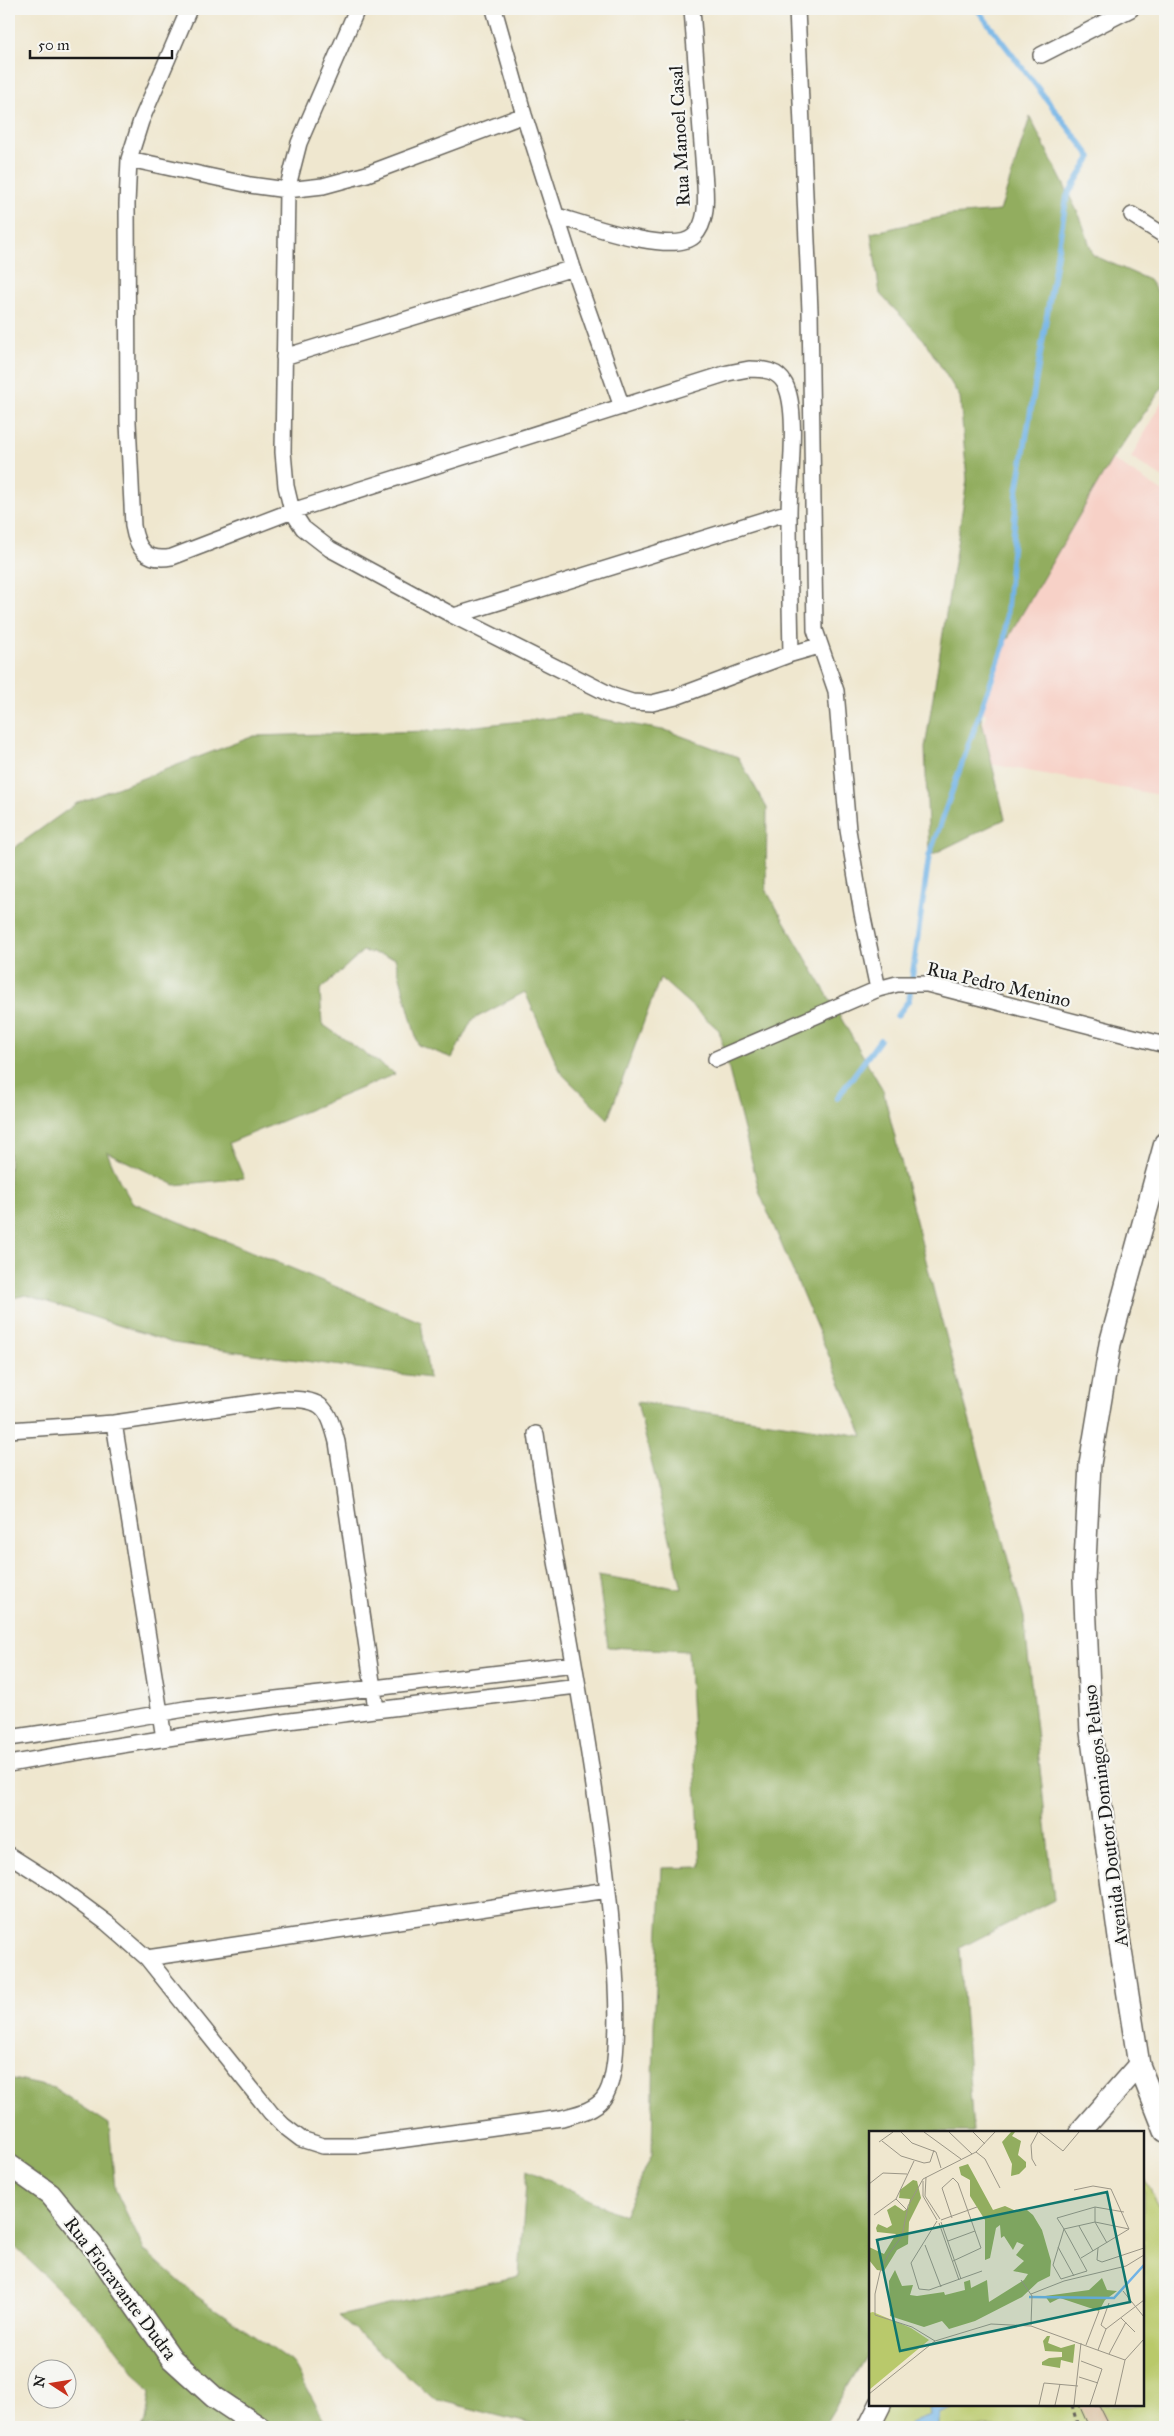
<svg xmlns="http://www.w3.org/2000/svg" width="1174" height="2436" font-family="'IM FELL Great Primer',serif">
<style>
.built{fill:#f7d1c7}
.green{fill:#b9c96b;stroke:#6a7244}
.forest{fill:#92ad5f;stroke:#57643e}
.water{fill:#71b3e6;stroke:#466881}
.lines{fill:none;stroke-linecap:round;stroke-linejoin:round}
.stream{stroke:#71b3e6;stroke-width:5.5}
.building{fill:#d3b48f}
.street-casing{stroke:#66635b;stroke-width:18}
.secondary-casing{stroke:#66635b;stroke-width:24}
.path{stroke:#66635b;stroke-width:3;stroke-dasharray:4 4;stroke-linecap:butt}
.street{stroke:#fff;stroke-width:15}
.secondary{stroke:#fff;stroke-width:21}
.labels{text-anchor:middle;stroke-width:4.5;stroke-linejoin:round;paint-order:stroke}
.street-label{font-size:19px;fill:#1c1c1c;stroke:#f6f6f2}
.inset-river{fill:none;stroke:#71b3e6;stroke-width:2.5}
.inset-road{fill:none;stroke:#9b9687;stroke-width:1}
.view{fill:#0f766e;fill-opacity:0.15;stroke:#0f766e;stroke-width:2.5}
.inset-edge{fill:none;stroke:#1c1c1c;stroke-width:2.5}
</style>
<rect width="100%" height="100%" fill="#f6f6f2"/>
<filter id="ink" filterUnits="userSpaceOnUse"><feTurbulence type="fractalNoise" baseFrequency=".02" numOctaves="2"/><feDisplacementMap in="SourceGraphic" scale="10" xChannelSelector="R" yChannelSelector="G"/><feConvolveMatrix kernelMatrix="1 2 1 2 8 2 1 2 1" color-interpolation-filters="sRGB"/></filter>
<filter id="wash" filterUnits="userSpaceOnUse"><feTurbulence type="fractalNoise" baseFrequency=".0096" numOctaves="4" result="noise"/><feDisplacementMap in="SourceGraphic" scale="20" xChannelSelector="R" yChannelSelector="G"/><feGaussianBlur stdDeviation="1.12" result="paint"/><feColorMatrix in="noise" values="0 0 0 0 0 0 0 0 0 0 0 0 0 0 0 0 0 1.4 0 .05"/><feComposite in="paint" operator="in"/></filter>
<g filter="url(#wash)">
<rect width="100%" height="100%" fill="#efe7cf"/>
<!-- built -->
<path class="built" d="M1165,395V479L1131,458Z
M1112,459L1165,493V796L974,761L986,714L979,709L994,683L1009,627Z"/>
<!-- green -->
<path class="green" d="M1143,2176L1165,2217V2427H857L870,2405H1143Z"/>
<!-- forest -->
<path class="forest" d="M1030,117L1081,219L1093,255L1149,280L1165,302V384L1112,459L1004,645L979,709L1005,819L929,856L925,748L967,480L960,397L924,340L880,294L871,233L950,215L1000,211Z
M579,715L668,731L738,757L767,808L766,890L883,1090L935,1296L1024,1617L1054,1900L960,1948L973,2132H870V2350L823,2427L538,2426L434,2399L339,2316L519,2276L527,2170L624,2216L652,2154L654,2025L662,1868L701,1867L688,1651L608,1647L598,1575L682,1589L637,1402L863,1436L760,1194L719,1030L660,978L608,1119L561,1073L525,992L472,1020L452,1058L418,1045L395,958L363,951L320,990L322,1024L395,1074L229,1143L244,1178L175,1185L107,1152L120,1182L132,1202L421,1322L429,1378L173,1343L26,1295L9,1299L10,851L77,803L254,736L429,731Z
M9,2078L54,2088L109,2124L115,2189L144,2250L195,2295L293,2363L328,2427H142L146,2422L150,2393L106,2335L9,2241Z"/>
<!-- water -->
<path class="water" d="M929,2405H960L938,2414V2427H911L910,2423L930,2416Z"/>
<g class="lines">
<!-- stream -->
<path class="stream" d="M897,1016L909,1000L929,856L1004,645L1017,492L1067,196L1091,157L977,9
M837,1098L880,1040"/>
</g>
<g id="blocks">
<!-- building -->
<path class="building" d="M1079,2405H1099L1110,2427H1089Z"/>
</g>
</g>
<g filter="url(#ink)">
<use href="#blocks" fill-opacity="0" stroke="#66635b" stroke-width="1"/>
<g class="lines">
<defs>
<path id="street" d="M189,9L141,121L129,159L127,204L128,422L133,526C137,549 146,562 172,557L292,511L286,486L283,452L287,190L299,143L357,9
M494,9L524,115L573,268L622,407
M797,9L810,311L815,630L836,691L848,830L862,913L878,989
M1041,55L1131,9
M129,159L250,185L287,190L323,186L367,174L524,115
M1132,215L1165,236
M557,216C585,224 673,256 694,236C707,223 706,202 705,185L692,9
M284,357L573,268
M749,369C763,369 778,370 785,384C799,411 789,480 789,513C789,560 790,607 791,654L676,697L652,703L632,702L613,696L454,616L330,549L303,528L292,511L728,373Z
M454,616L789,512
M791,654L819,646
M716,1059L878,989L897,984H927L1165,1045
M114,1423L164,1738
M9,1430L114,1423L280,1399C321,1399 327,1403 337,1442L376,1709
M9,1738L71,1729L185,1709L374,1688L574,1664
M9,1764C197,1730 388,1708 578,1686
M9,1855L53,1883L107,1923L147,1958L271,2113L284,2126L301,2139L323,2146H355L562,2118C576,2114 593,2111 603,2099C649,2042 567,1626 552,1539C546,1504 541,1469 536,1434
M147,1958L608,1890"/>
<path id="secondary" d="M1165,1143L1110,1344L1090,1464L1084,1580L1091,1732L1119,1938L1139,2065L1165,2131
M1080,2132L1139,2065
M9,2165L50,2194L93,2246L172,2359L214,2397L259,2427
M869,2427L880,2405"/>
</defs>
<!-- street casing -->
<use href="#street" class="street-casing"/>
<!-- secondary casing -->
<use href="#secondary" class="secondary-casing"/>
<!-- path -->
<path class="path" d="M1072,2405L1078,2427"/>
<!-- street -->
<use href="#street" class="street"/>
<!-- secondary -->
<use href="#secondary" class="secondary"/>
</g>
</g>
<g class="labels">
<!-- street labels -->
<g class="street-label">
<text transform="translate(679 136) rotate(-93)" y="7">Rua Manoel Casal</text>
<text transform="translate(999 984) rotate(13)" y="7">Rua Pedro Menino</text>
<text transform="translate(1105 1816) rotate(-97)" y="7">Avenida Doutor Domingos Peluso</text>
<text transform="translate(121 2288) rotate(53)" y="7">Rua Fioravante Dudra</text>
</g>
</g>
<!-- overview -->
<g transform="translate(869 2131)">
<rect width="275" height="275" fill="#efe7cf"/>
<path d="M4,181L42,197L60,209L0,259V182Z" fill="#b9c96b"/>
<path d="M142,1H146L143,5L152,10L149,24L157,31V36L150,43L142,45L143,33L133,11ZM99,33L124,79L136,75L147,80L158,79L164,84L173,99L182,130L181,145L169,151L153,166L106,190L80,198L73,190L55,196L21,185L20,150L26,139L33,155L44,154L41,164L48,165L75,161L76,164L96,159L95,151L101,149L102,157L118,149L120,171L155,149L159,143L144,140L155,130L147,124L155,114L148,111L144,119L135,105L132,107L131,94L127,97L121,127L116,129V89L101,65V49L92,44L90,36ZM44,49L48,50L52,67L40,91L39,113L28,119L15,140L8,139L0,129V116L15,123L27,103L8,101L7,97L9,93L18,97L23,94L18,79L26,74L35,80L39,77L41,68L30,67L31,59ZM233,147L238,159L248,160L236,169L230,180L191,167L181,172L176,165L220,159ZM178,205H181L179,212L192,217L206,213L204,232L192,229L191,237L173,234V231L180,227L193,226V221L176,220L174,210Z" fill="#92ad5f"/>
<path class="inset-river" d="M160,166L245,167L275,134"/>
<path class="inset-road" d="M32,1L43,12L67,21L72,37M55,1L92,28M80,1L103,23M104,1L116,13M170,1L194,20M13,10L32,25L55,32L61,31L65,19M10,11L24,1M194,20L210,1M107,21L116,28L131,57M167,35L163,28L162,14L169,1M57,46L56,65L71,88M54,50V65L68,89M0,53L14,42L38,43M205,59L224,55L242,58L260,98M27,68L38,79M226,76V91L238,112M255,81L226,76L188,87L195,98L226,91L260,98M5,84L27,68L45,30M83,87L73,57L84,47L89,52L112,117L84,130M72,89L108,76M68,90L42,132L50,158L60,159L113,140M72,91L92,148M70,92L90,149M210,95L224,120M195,98L218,140L192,148L184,134ZM79,110L106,100M56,114L72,156M189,116L205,145M229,117L228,129L233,131L275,117M212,127L260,98M152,149L163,165L162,194M254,160L275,186M162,163L195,150L257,135L275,124M252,187L266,201M237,198L232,194L240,172M66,210L43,196L6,184V163L11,141L19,124L33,105L39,75L54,48L107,21L126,1M217,214L230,180M229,219L237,198L275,169M240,223L257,191M212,230L233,238L221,274M210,246L229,252M0,263L66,210L122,193L162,195L256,229M170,274L175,252L209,255M186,274L191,253M205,274L212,212M246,274L256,229L275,208"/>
<path class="view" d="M238,61L261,171L31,220L8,109Z"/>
<rect width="275" height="275" class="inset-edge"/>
</g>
<!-- margin -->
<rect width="1174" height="2436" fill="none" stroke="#f6f6f2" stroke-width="30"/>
<!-- north arrow -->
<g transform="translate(52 2384) rotate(282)"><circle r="24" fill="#f6f6f2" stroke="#9f9f9c"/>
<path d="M0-4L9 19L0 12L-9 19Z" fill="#c8321e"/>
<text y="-8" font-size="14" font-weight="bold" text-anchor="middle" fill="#1c1c1c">N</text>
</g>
<!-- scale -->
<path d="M30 50v8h142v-8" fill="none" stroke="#1c1c1c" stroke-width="2.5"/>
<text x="38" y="50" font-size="15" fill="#1c1c1c" stroke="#f6f6f2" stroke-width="4" paint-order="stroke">50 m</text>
</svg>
